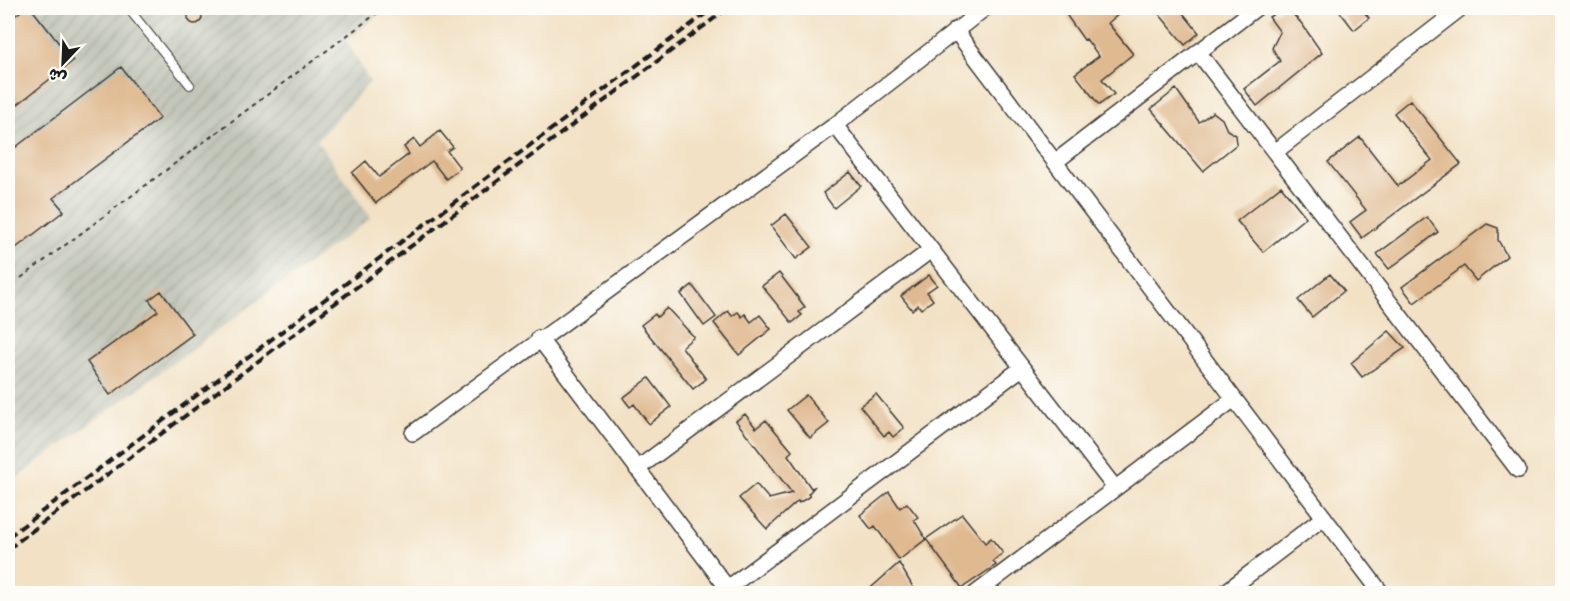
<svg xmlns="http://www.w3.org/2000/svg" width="1570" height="601" font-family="'Shantell Sans','Playpen Sans Arabic',sans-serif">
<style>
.industrial{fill:url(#industrial-furrows)}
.building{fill:#dfb990}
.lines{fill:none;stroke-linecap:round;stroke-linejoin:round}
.lane-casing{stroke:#3c3a35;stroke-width:10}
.street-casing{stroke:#3c3a35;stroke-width:18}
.path{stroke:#3c3a35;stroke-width:2;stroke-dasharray:4.5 4.5;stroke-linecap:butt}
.lane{stroke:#fff;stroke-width:8}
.street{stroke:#fff;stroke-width:15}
.rail{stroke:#1c1c1c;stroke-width:4;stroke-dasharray:9 4.5;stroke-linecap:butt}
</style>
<defs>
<pattern id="industrial-furrows" width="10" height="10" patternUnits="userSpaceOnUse" patternTransform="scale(1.5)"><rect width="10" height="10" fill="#c3c6b9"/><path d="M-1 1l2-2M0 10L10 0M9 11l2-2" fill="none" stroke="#a7aa9e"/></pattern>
</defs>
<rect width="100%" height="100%" fill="#fdfcf7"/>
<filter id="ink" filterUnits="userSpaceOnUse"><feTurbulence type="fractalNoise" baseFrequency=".0167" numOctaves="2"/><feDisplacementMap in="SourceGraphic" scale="12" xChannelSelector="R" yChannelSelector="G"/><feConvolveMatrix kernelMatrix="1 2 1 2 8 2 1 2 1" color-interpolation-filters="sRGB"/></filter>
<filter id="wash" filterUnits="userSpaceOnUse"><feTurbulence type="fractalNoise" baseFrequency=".008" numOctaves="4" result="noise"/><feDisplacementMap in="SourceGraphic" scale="24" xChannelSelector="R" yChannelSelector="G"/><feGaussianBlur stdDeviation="1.35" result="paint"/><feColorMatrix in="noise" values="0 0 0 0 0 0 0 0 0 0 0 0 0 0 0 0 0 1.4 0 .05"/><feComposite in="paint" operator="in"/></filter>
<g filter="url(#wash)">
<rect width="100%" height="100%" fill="#f2e1c4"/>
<!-- industrial -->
<path class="industrial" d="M8,8H386L346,40L370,82L317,140L371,218L8,484Z"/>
<g id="blocks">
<!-- building -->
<path class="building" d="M25,8H31L73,61L8,112V21Z
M1077,8H1126L1108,23L1133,54L1102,79L1114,94L1099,105L1075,74L1099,56L1086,39L1084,40L1067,16Z
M1154,8H1179L1199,33L1185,45Z
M1283,8H1287L1302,24L1322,53L1257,106L1244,89L1280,61L1272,48L1280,32L1269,17Z
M1337,8H1361L1369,18L1354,30Z
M188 17a7 7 0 1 1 14 0a7 7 0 1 1-14 0Z
M121,67L160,118L53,198L64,211L8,254V153Z
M1176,89L1199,122L1213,112L1222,119L1227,130L1236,135L1237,144L1203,171L1151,109Z
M1410,100L1461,164L1362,238L1350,222L1366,210L1328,162L1360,137L1398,186L1432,160L1394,113Z
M440,131L453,147L447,151L460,168L446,179L432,161L376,203L352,173L366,161L379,177L409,154L404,147L414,139L420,147Z
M850,172L861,186L834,208L823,193Z
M1281,186L1306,217L1263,252L1237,221Z
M786,214L812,247L796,259L771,226Z
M1427,217L1438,232L1389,269L1377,254Z
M1487,224L1498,228V240L1507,256L1476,281L1464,266L1414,303L1402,287Z
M779,273L805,307L799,312L802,315L792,323L762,286Z
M1330,274L1344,291L1312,317L1298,300Z
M929,275L937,285L927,292L933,300L921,309L918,305L912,310L901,296Z
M692,285L716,317L704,326L681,294Z
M161,291L193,334L110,395L87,362L158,311L149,300Z
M667,308L694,337L682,347L706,379L693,389L641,325L655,314L657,317Z
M728,311L732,316L738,312L742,317L745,314L751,322L760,315L771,329L739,355L714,323Z
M1389,331L1405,348L1362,377L1351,363Z
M649,378L671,407L649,424L634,404L630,407L623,398Z
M876,394L904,428L893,437L889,432L884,436L860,406Z
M806,395L829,423L810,438L787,410Z
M745,414L756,428L766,420L792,451L788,455L811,488L814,487L808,494L810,496L799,503L798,501L767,529L739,498L756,484L769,499L792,493L736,421Z
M889,492L900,508L907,503L918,517L914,520L926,539L899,560L875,526L871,529L860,515Z
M962,514L985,543L991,538L1003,553L993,561L996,565L962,588L926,539Z
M899,563L917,594H864Z"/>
</g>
</g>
<g filter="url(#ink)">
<use href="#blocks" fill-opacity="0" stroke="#3c3a35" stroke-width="1.5"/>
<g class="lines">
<defs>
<path id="lane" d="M128,8L190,85"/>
<path id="street" d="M955,30L1382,594
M1198,52L1518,470
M835,125L1115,488
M1275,152L1461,8
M1055,162L1256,8
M539,338L732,594
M413,433L835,125L985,8
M637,469L931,250
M728,588L1022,368
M975,594L1234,399
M1223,594L1324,517"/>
</defs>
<!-- lane casing -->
<use href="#lane" class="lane-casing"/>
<!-- street casing -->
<use href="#street" class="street-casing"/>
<!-- path -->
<path class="path" d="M21,278L384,8"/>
<!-- lane -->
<use href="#lane" class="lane"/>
<!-- street -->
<use href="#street" class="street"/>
<!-- rail -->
<path class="rail" d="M8,537L713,8
M8,549L728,8"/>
</g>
</g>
<!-- margin -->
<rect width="1570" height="601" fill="none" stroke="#fdfcf7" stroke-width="30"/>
<!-- north arrow -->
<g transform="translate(63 63) rotate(203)" stroke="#fdfcf7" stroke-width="4.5" paint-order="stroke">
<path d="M0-4.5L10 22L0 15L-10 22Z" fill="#1c1c1c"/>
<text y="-9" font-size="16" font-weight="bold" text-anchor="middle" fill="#1c1c1c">ش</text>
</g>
</svg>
